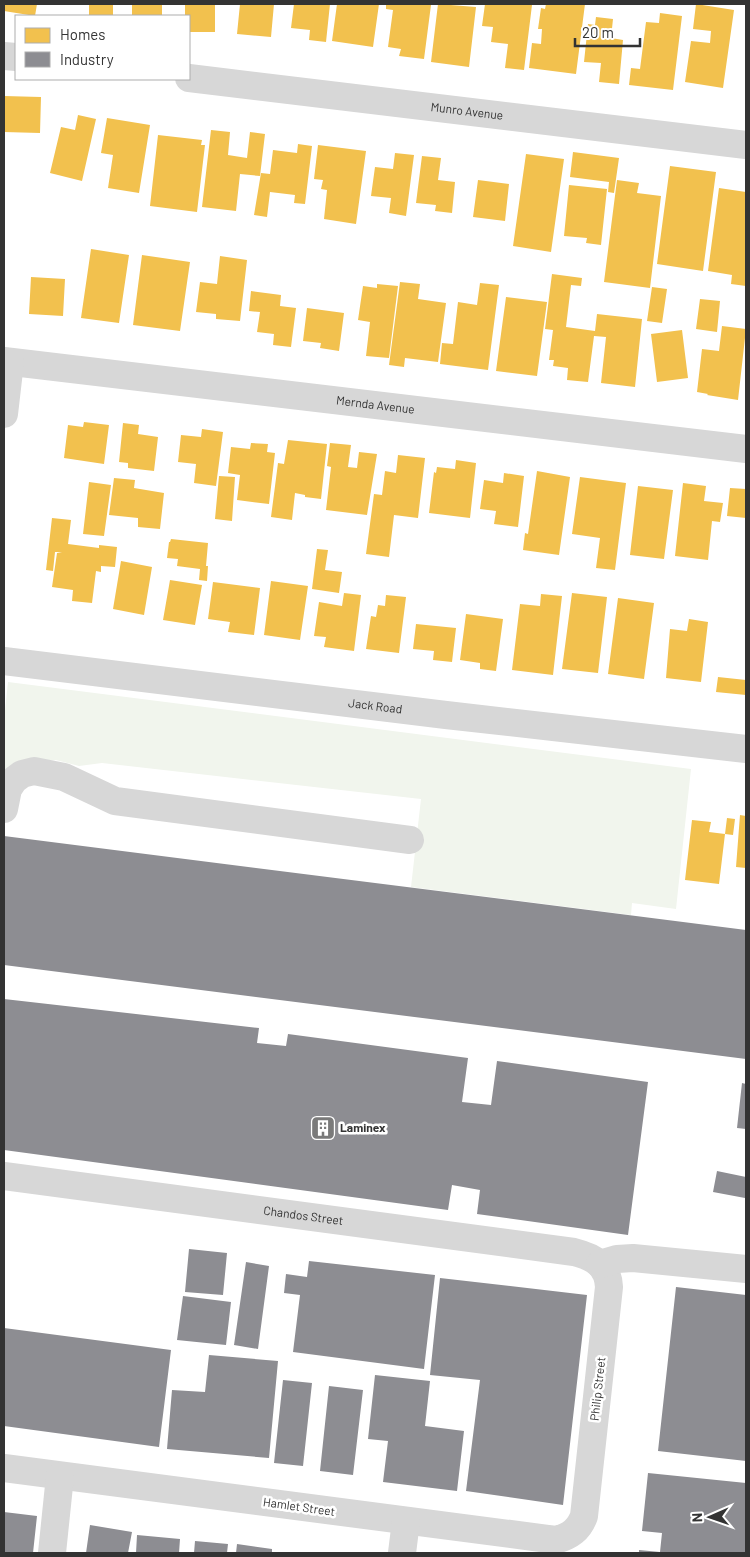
<svg xmlns="http://www.w3.org/2000/svg" width="750" height="1557" font-family="Barlow,sans-serif">
<style>
.green{fill:#f1f5ed}
.homes{fill:#f2c14e}
.industry{fill:#8d8d92}
.lines{fill:none;stroke-linecap:round;stroke-linejoin:round}
.minor{stroke:#d7d7d7;stroke-width:28}
.labels{text-anchor:middle;stroke-width:5;stroke-linejoin:round;paint-order:stroke}
.street-label{font-size:12px;fill:#333;stroke:#fff}
.poi-label{font-size:12px;font-weight:bold;fill:#333;stroke:#fff;text-anchor:start}
</style>
<rect width="100%" height="100%" fill="#fff"/>
<!-- green -->
<path class="green" d="M8,682L691,769L676,909L632,903L631,915L411,887L421,799L102,763L79,766L56,760L20,764L4,776V720Z"/>
<!-- homes -->
<path class="homes" d="M4,4H37L35,16L4,11Z
M89,4H113V16H89Z
M132,4H162V16H132Z
M185,4H215V32H189V16H185Z
M240,4H274L271,37L237,34Z
M294,4H330L326,42L309,40L310,30L291,28Z
M337,4H379L373,47L332,41Z
M386,4L431,5L424,59L399,56L401,49L388,47L393,10L386,9Z
M438,4L476,7L469,67L431,62Z
M485,4L532,5L524,70L505,68L508,44L491,42L493,27L482,26Z
M546,4H585L576,74L529,68L532,43L541,44L542,29H538L541,8L545,9Z
M696,4L734,10L723,88L685,82L691,41L710,43L711,31L693,29Z
M660,13L682,16L673,90L629,85L631,68L640,69L646,22L659,23Z
M596,17L613,19L611,38L623,40L619,84L599,82L601,63L584,62L588,24L595,25Z
M4,96L41,97L40,133L4,132Z
M78,115L96,119L82,181L50,173L61,127L75,130Z
M107,118L150,125L139,193L108,188L113,155L101,153Z
M211,130L230,132L228,155L247,158L250,132L265,134L260,176L240,174L236,211L202,207Z
M158,135L202,140L201,145H205L197,212L150,206Z
M298,144L312,146L305,204L294,203L295,195L270,192L267,217L254,215L261,173L270,174L273,150L297,153Z
M318,145L366,151L356,224L324,219L327,190L321,189L323,180L314,179Z
M573,152L619,158L614,193L608,192L609,182L570,177Z
M395,153L414,155L406,216L389,213L391,198L371,196L375,167L393,169Z
M526,154L564,159L551,252L513,246Z
M422,156L441,158L438,180L455,182L452,213L435,211L436,205L416,203Z
M670,166L716,172L703,271L657,264Z
M478,180L509,184L505,221L473,217Z
M617,180L639,183L637,193L661,196L650,288L604,282Z
M569,185L607,189L601,245L586,243L587,238L564,236Z
M719,188L746,192V286L731,284L732,275L708,271Z
M91,249L129,255L119,323L81,318Z
M142,255L190,262L180,331L133,325Z
M220,256L247,260L240,321L216,319V314L196,312L200,282L217,284Z
M552,274L582,278L581,286L571,285L566,327L595,331L597,314L642,319L635,387L601,383L606,337L594,336L588,382L567,380L568,368L553,366L554,360H549L553,330L545,329Z
M31,277L65,279L63,316L29,314Z
M400,282L420,284L418,299L446,303L438,362L405,358L404,367L389,365Z
M480,283L499,285L488,370L440,364L442,343L453,344L458,302L477,305Z
M377,284L398,286L389,358L366,356L370,322L358,320L363,286L377,288Z
M652,287L667,289L662,323L647,321Z
M251,291L281,295L280,306L296,308L291,347L273,345L274,334L257,332L260,312L249,311Z
M506,297L547,302L537,376L496,371Z
M700,299L720,301L717,332L696,329Z
M307,308L344,313L339,351L320,348L321,343L303,341Z
M722,326L746,329L738,400L707,395L708,394L697,392L702,349L719,351Z
M682,330L688,378L657,382L651,334Z
M84,422L109,425L104,464L64,458L68,425L83,427Z
M123,423L139,425L138,434L158,437L154,471L128,468V463L119,462Z
M202,429L223,432L216,486L194,483L196,464L178,462L181,435L201,437Z
M288,440L327,444L321,499L305,497V495L295,493L292,520L271,517L278,463L284,464Z
M251,443L268,444L267,452L275,453L269,504L237,500L240,475L228,473L231,447L250,449Z
M330,443L351,445L348,467L357,468L359,452L377,454L367,515L326,510L331,467L327,466Z
M398,455L425,458L418,518L394,515L389,557L366,554L374,494L382,495L385,471L396,473Z
M456,460L476,463L470,518L429,513L434,472L436,473L437,467L455,469Z
M537,471L570,477L559,555L523,550L525,533L528,534Z
M504,473L524,476L518,527L494,524L496,511L480,509L484,480L503,483Z
M219,476L235,477L232,521L215,519Z
M580,477L626,483L615,570L596,568L600,538L572,534Z
M114,478L135,480L134,488L164,493L160,529L138,527V518L109,515Z
M89,482L111,485L104,536L83,534Z
M683,483L706,486L704,501L723,503L720,522L712,521L708,560L675,556Z
M638,486L673,490L664,559L630,555Z
M730,488L746,489V518L727,516Z
M52,518L71,520L68,544L99,548V545L117,547L115,567L101,566V572L96,571L92,603L72,601L73,590L52,587L57,553L62,552H55L53,571L46,570Z
M171,539L208,543L206,566H208L207,581L199,580L200,569L177,566L178,559L167,558L169,542H170Z
M317,549L328,550L325,570L342,572L339,593L312,589Z
M121,561L152,567L144,615L113,609Z
M170,580L202,585L195,625L163,620Z
M271,581L308,586L300,640L264,635Z
M213,582L260,588L254,635L228,632L230,622L208,619Z
M344,593L361,595L354,651L324,647L326,637L314,636L319,602L342,606Z
M572,593L607,597L598,673L562,669Z
M541,594L562,596L553,675L512,670L520,604L540,606Z
M386,595L406,597L399,653L366,649L371,616L376,617L378,605L385,606Z
M618,598L654,603L644,679L608,674Z
M466,614L503,619L496,671L480,669V663L460,660Z
M689,619L708,622L701,682L666,678L670,629L687,631Z
M416,624L456,628L452,662L433,660L434,651L413,649Z
M718,677L746,680V695L716,692Z
M740,815L746,816V868L736,867Z
M727,818L735,819L733,835L725,834Z
M692,820L711,822L709,832L725,834L719,884L685,880Z"/>
<!-- industry -->
<path class="industry" d="M4,836L746,930V1059L4,965Z
M4,999L259,1028L257,1043L286,1046L288,1034L468,1058L462,1102L491,1105L497,1061L648,1082L628,1235L477,1214L480,1190L452,1185L448,1210L4,1150Z
M742,1083L746,1084V1129L737,1128Z
M717,1171L746,1177L745,1198L713,1192Z
M189,1249L227,1253L223,1295L185,1292Z
M309,1261L435,1275L424,1369L293,1352L300,1295L284,1293L286,1274L307,1277Z
M246,1262L269,1266L258,1349L234,1345Z
M440,1278L587,1295L563,1505L466,1491L480,1380L430,1375Z
M676,1287L746,1295V1461L658,1451Z
M183,1296L231,1302L226,1345L177,1340Z
M4,1328L171,1350L159,1447L4,1426Z
M209,1355L278,1361L269,1458L167,1449L172,1390L205,1392Z
M375,1375L430,1381L425,1426L464,1431L457,1491L383,1482L388,1441L368,1439Z
M283,1380L312,1383L303,1466L274,1463Z
M329,1386L363,1390L353,1475L320,1471Z
M648,1473L746,1483V1553H639V1550L660,1552L662,1533L642,1531Z
M4,1512L37,1516L33,1553H4Z
M90,1525L132,1532L128,1553H86Z
M137,1535L180,1539L179,1553H136Z
M195,1541L228,1544L227,1553H194Z
M237,1544L272,1549V1553H236Z"/>
<g class="lines">
<!-- minor -->
<g class="minor">
<path d="M4,56L16,57"/>
<path id="s1" d="M189,78L746,145"/>
<path id="s2" d="M4,361L746,449"/>
<path d="M4,414L10,362"/>
<path id="s3" d="M4,661L446,715L746,749"/>
<path d="M4,809L8,789L14,780L22,774L34,771L64,777L115,801L410,840"/>
<path id="s4" d="M4,1176L574,1252C594,1257 608,1265 609,1287L584,1516C579,1530 570,1536 556,1540L4,1468"/>
<path d="M600,1264L617,1259L633,1258L746,1269"/>
<path d="M52,1553L60,1476"/>
<path d="M402,1553L406,1521"/>
</g>
</g>
<!-- icons -->
<defs>
<symbol id="building-square" viewBox="-11 -11 22 22"><rect x="-9" y="-9" width="18" height="18" rx="4" fill="#7a7a7a" stroke="#fff"/><path d="M-4-6H4V6H1V3H-1V6H-4ZM-2.5-4.3h1.7v1.8h-1.7ZM.8-4.3h1.7v1.8H.8ZM-2.5-1h1.7V.8h-1.7ZM.8-1h1.7V.8H.8Z" fill="#fff"/></symbol>
</defs>
<g fill-rule="evenodd">
<use href="#building-square" x="309" y="1114" width="28" height="28"/>
</g>
<g class="labels">
<!-- street labels -->
<g class="street-label">
<text dy="4" stroke="none"><textPath href="#s1" startOffset="280">Munro Avenue</textPath></text>
<text dy="4" stroke="none"><textPath href="#s2" startOffset="374">Mernda Avenue</textPath></text>
<text dy="4" stroke="none"><textPath href="#s3" startOffset="374">Jack Road</textPath></text>
<text dy="4" stroke="none"><textPath href="#s4" startOffset="302">Chandos Street</textPath></text>
<text transform="translate(598 1389) rotate(-84)" y="4">Philip Street</text>
<text transform="translate(299 1507) rotate(8)" y="4">Hamlet Street</text>
</g>
<!-- poi labels -->
<g class="poi-label">
<text x="340" y="1132">Laminex</text>
</g>
</g>
<!-- border -->
<rect width="750" height="1557" fill="none" stroke="#333333" stroke-width="10"/>
<!-- legend -->
<rect x="15" y="15" width="175" height="65" fill="#ffffff" stroke="#adadad"/>
<rect x="25" y="28" width="25" height="15" fill="#f2c14e" stroke="#adadad"/>
<text x="60" y="40" font-size="15" fill="#333333">Homes</text>
<rect x="25" y="52" width="25" height="15" fill="#8d8d92" stroke="#adadad"/>
<text x="60" y="65" font-size="15" fill="#333333">Industry</text>
<!-- north arrow -->
<g transform="translate(710 1517) rotate(268)" stroke="#ffffff" stroke-width="4" paint-order="stroke">
<path d="M0-4L9 19L0 12L-9 19Z" fill="#333333"/>
<text y="-8" font-size="14" font-weight="bold" text-anchor="middle" fill="#333333">N</text>
</g>
<!-- scale -->
<path d="M575 38v8h65v-8" fill="none" stroke="#333333" stroke-width="2.5"/>
<text x="582" y="38" font-size="15" fill="#333333" stroke="#ffffff" stroke-width="4" paint-order="stroke">20 m</text>
</svg>
